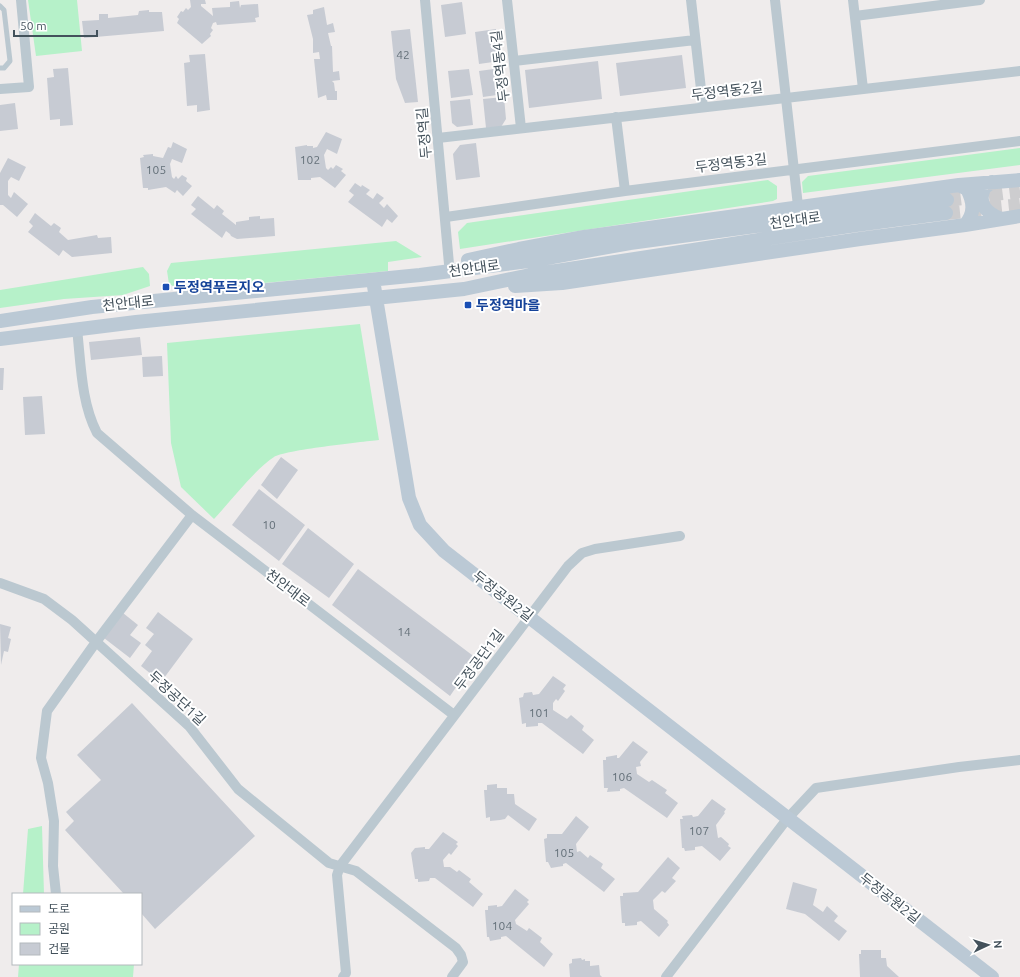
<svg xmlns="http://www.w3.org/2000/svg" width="1020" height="977" font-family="Ubuntu,'Noto Sans KR',sans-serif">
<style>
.green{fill:#b6f1c9}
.building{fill:#c7cbd3}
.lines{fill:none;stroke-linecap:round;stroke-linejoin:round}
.secondary-tunnel{stroke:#cdcdcf;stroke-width:14;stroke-dasharray:14 7;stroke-linecap:butt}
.lane{stroke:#bbc8d0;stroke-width:5}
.street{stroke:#bbc8d0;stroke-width:10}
.secondary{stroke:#bbc9d5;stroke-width:14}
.transit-dot{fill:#1a4fb4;stroke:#fff;stroke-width:1.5}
.labels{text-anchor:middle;stroke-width:4;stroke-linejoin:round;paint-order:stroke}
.number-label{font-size:12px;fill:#647079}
.street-label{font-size:14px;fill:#43515b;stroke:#fff}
.transit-label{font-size:14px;font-weight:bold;fill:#164399;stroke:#fff;text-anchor:start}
</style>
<rect width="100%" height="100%" fill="#efecec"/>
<!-- green -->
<path class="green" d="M28,0H77L82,51L36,56Z
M1020,148V165L803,193L802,182L808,176Z
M768,180L777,186V199L773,201L460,249L458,232L467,223Z
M396,241L422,257L388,262V271L212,288H177L169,284L167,271L171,263Z
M143,267L149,274L150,286L123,295L64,299L0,308V290Z
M360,324L379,440C361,442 285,450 274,457C253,471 231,501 214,519L181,487L171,443L167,343Z
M42,826L44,894H23L28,829Z
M19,964H134L133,977H18Z"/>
<!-- building -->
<path class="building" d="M190,0H205L206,4H201V6L213,16L212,8L230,7V2L239,1L240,8L241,5L258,4L259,17L255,18L256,22L217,25L216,22L213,23L211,28L213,30L210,34L211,36L202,44L177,23L179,19L177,17L181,11L183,12L186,8L188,10L191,7Z
M462,2L466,34L445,37L441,5Z
M324,7L327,25L333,23L335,32L328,33L331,46H332L333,72L339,71L340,80L332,81L334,83L335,91H337V100H327L326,95L318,98L314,59H320L319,52L313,53V39L307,15L313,14V10Z
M149,10V12H162L164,31L84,38L82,21L99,20V14H108V18L138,15L139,11Z
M410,29L418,102L405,103L396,79L391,31Z
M496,29L500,61L479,64L475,32Z
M205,54L210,110L197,112V105L187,106L184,63L190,62L189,55Z
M682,55L686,88L620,96L616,63Z
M598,61L602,99L529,108L525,70Z
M68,68L73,125L60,126V119L50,120L47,78L54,77L53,69Z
M501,68L504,94L483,97L479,71Z
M469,69L473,95L451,98L448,71Z
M504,97L506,119L501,127L486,128L483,99Z
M470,99L473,125L457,127L452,123L450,101Z
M15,103L18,129L0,131V105Z
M326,132L342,139L337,154L327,149L324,155L326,168L328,170L331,167L333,169L336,165L343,169L341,171L346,175L335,188L320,177L311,178V180H298L295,147L307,145V146H313V148L317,147Z
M173,142L187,149L182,163L172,159L170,164L172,177L174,179L176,176L178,179L182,175L187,178L186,181L192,186L183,196L177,190L175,193L166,187L148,190V188H143L140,158L144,157L143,155L153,154V156L163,158L168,147L171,148Z
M476,143L480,177L456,180L453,154L460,145Z
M8,158L26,167L19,181L11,177L8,181V195L11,198L14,192L28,204L17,217L3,205H0V173Z
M355,183L361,187L362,185L370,190L366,194L373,199L377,193L384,198L379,203L384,208L387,204L398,216L392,223L387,219L382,227L348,202L354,195L349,191Z
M198,196L214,209L217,205L224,211L222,214L236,225V222L249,220V217L260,216V219L274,218L275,236L237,239L231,236L230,234L226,231L222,238L191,214L196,209L191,205Z
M35,213L51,226L54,223L61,228L59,232L68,240L97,235L98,238L111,237L112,253L72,257L63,250L59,256L28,232L33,226L29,222Z
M140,337L142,355L91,360L89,342Z
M162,356L163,376L143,377L142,357Z
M0,368H4L3,390H0Z
M42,396L45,434L25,435L23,397Z
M281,457L298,470L277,499L261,485Z
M259,489L305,525L279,561L232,525Z
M308,528L354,564L329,598L282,564Z
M358,569L476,658L450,696L332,605Z
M158,612L193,639L161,682L141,666L152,651L145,645L154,634L146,628Z
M123,613L138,625L130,635L141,643L130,658L104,638Z
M0,624L11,627L8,638L11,639L8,652L4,651L1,665Z
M553,676L566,685L563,689L565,691L558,701L556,699L553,703V710L567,719L571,715L584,726L582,730L594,740L583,754L542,723H538V726L526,727V723L522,724L519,698L523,697L524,693L532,692L533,695L539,694Z
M132,703L255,836L155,929L141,913V894H124L65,830L74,821L66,812L101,780L77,755Z
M633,741L648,752L640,762L641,766L636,767L637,774L649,782L652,780L667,790L665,793L678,803L667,818L624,788L620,789V791L607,792L608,788H604L603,760H606V757L617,755V758H619Z
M497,784V788H507V794H514L515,804L537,819L529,831L508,815L505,819L500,820L490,821V817L486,818L484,790H487V785Z
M712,799L726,809L724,812L725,813L716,825L718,838L721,837L729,844L728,846L731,848L720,861L702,846L695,847V850L685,851L684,848H682L680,819H683L682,816L692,815L693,817L698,816Z
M576,816L589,827L576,844L577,852L580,851L588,858L590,855L603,864L601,868L615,879L604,892L566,863L563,864V866L551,868L548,862H546L544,839L547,838V834H562Z
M443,832L458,842L456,844L458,846L451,855L449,853L443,860L444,867H450L457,872L459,870L471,879L469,882L483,894L473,907L435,878H430L429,881L418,882V879H415L411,853L415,848L425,847V849H429Z
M668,857L680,868L672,878L676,881L665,893L662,891L653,900L654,909L668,921L667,922L669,925L659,937L641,921L637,922V925L625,926V923H622L620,896H623V893L638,892Z
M793,882L817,889L813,905L823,912L827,906L838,916L834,921L847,931L839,941L805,914L786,909Z
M515,889L529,900L527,902L529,904L515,920L516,924L527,931L529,928L542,938L540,942L553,954L544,967L506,936L501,937V939L490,941L489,937H487L485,910H488V906L497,905V907L502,906Z
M861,950H881V958H886L887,966L899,977H860L859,954H861Z
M581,958L582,960L585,959V961H590V966L599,965L600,975L602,977H570L569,964L572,963V959Z"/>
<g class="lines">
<!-- secondary-tunnel -->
<path class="secondary-tunnel" d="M947,200L1020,191
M946,213L1020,205"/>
<!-- lane -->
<path class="lane" d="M0,6L4,10L10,61L4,68H0"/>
<!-- street -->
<path class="street" d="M425,0L449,264
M507,0L521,128
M691,0L703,107
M775,0L798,206
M853,0L863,89
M855,16L980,0
M514,61L695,40
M0,89L29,87L21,0
M616,117L625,191
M438,138L1020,71
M446,217L625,191L1020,141
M77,329C81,364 81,402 97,433L192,515L454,715
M0,583L44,599L72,620L189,726L238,789L329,863L356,871L456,948L461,955L463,962L452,977
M56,894L53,866L54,821L48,783L41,758L47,711L96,642L192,515
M343,977L346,973L337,875L340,866L568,566L582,553L595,549L680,536
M666,977L787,819L816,788L959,767L1020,760"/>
<!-- secondary -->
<path class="secondary" d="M992,182L984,188C977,205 987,213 1001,219
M959,185L967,189C974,202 975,214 965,225
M468,260L519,249L584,237L959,185L1020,180
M373,280L409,498L420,525L444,551L992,977
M515,286L562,283L860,239L965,225L1020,216
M0,321L92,307L420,275L536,260L630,243L947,200
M0,339L136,322L464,289L530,275L856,225L946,213"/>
</g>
<!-- markers -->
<g class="transit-dot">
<rect x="162" y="283" width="8" height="8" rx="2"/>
<rect x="464" y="301" width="8" height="8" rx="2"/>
</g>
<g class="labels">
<!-- number labels -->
<g class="number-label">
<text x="403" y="59">42</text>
<text x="310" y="164">102</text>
<text x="156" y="174">105</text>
<text x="269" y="529">10</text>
<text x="404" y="636">14</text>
<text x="539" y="717">101</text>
<text x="622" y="781">106</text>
<text x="699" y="835">107</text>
<text x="564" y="857">105</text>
<text x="502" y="930">104</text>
</g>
<!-- street labels -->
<g class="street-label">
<text transform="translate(500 66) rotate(-97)" y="5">두정역동4길</text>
<text transform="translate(727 91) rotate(-7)" y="5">두정역동2길</text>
<text transform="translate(424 133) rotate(-95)" y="5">두정역길</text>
<text transform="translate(731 163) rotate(-7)" y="5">두정역동3길</text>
<text transform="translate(795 220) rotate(-8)" y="5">천안대로</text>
<text transform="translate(474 268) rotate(-8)" y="5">천안대로</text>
<text transform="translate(128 303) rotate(-6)" y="5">천안대로</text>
<text transform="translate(288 588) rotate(37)" y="5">천안대로</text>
<text transform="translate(503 596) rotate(38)" y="5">두정공원2길</text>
<text transform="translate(479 660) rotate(-53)" y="5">두정공단1길</text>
<text transform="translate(177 698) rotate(43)" y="5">두정공단1길</text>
<text transform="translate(890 898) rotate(38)" y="5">두정공원2길</text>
</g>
<!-- transit labels -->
<g class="transit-label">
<text x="174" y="292">두정역푸르지오</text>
<text x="476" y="310">두정역마을</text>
</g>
</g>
<!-- legend -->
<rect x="12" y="893" width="130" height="72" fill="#ffffff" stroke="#b4b9bd"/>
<rect x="20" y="906" width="20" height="6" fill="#bbc9d5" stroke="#b4b9bd"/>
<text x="48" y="913" font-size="12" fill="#43515b">도로</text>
<rect x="20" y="923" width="20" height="12" fill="#b6f1c9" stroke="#b4b9bd"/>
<text x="48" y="933" font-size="12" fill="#43515b">공원</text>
<rect x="20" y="943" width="20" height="12" fill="#c7cbd3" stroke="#b4b9bd"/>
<text x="48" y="953" font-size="12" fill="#43515b">건물</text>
<!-- north arrow -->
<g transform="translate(988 945) rotate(86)" stroke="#ffffff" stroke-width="3" paint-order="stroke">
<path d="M0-3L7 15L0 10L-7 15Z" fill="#43515b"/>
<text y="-6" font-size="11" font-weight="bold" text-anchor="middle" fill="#43515b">N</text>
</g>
<!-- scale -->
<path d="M14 30v6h83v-6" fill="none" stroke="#43515b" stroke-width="2"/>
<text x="20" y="30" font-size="12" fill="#43515b" stroke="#ffffff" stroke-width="3" paint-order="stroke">50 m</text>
</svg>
